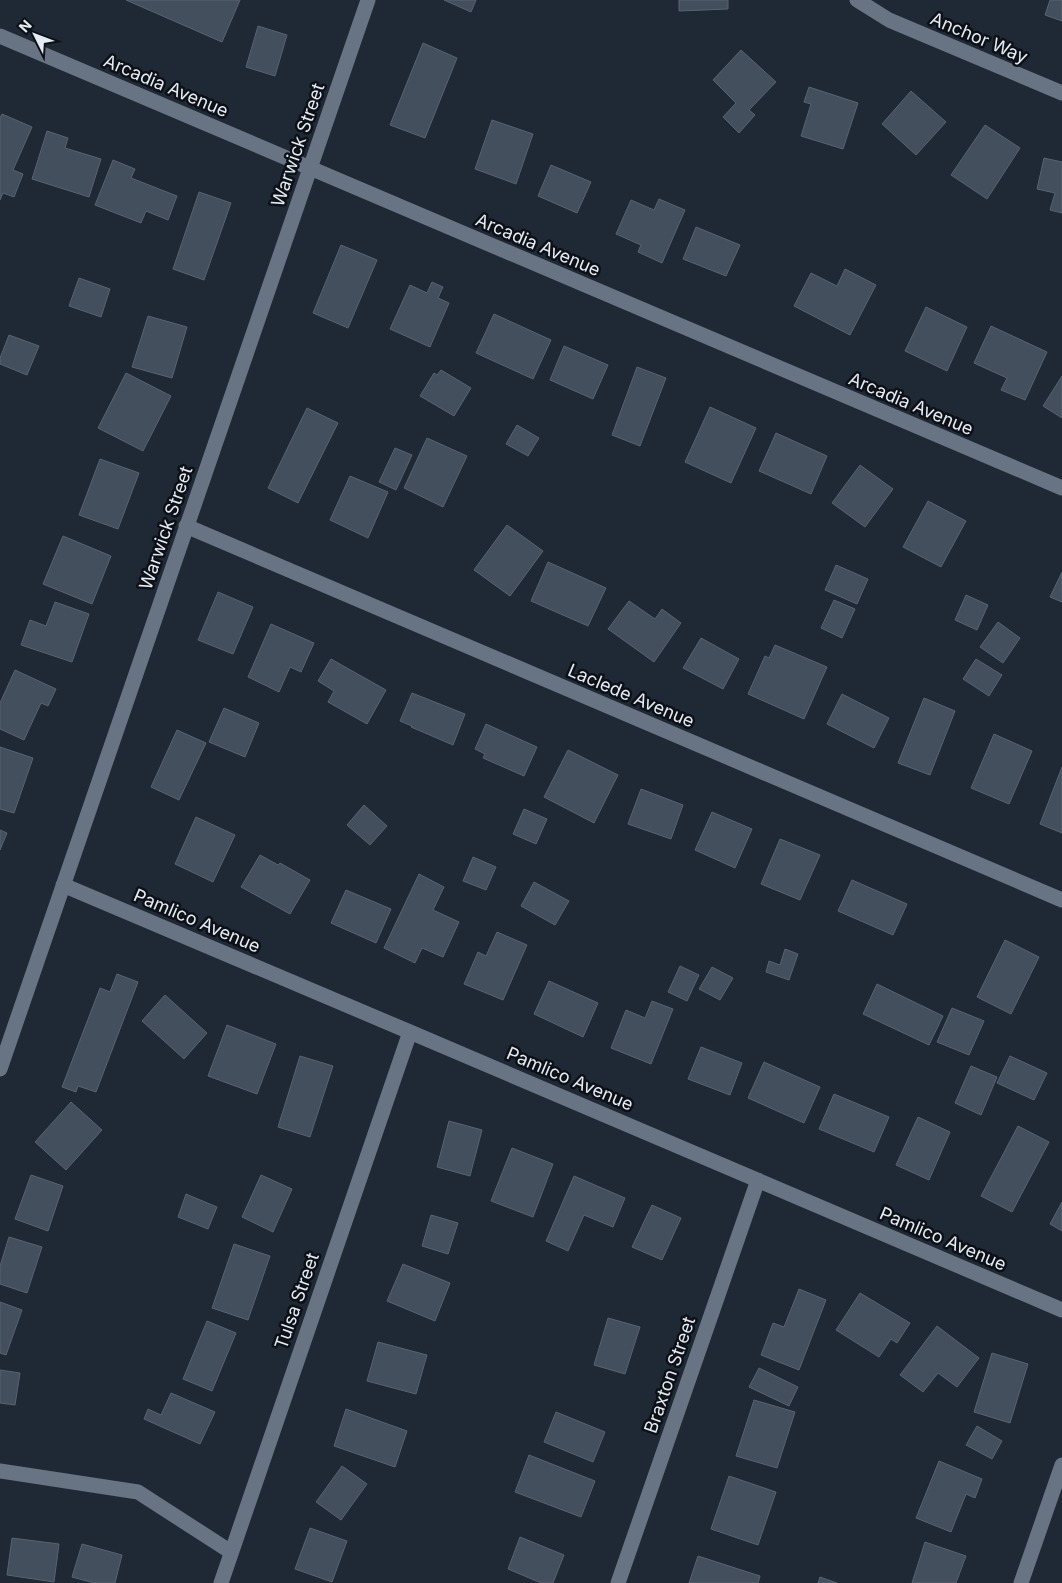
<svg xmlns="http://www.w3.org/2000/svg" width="1062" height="1583" font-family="Inter,sans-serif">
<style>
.building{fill:#444f5d;stroke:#586372}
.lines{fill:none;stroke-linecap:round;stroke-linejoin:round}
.street{stroke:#687483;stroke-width:15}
.labels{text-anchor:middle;stroke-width:5;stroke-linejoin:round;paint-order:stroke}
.street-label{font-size:18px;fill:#e5ebf4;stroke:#0d1117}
</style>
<rect width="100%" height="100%" fill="#1f2935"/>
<!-- building -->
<path class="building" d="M126,0H240L222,42Z
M444,0H476L471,12Z
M679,0H728V9L679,11Z
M1050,0H1062V21L1045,15Z
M258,26L287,35L275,76L246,67Z
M423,43L457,58L425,138L390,125Z
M741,50L776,82L749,110L755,115L739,133L723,117L736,103L713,80Z
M809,87L858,103L843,149L801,136L811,104L804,102Z
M911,91L946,122L916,155L882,124Z
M2,114L32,127L13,170L23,174L14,197L3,193L0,200V118Z
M492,120L533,134L516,184L475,169Z
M985,125L1020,148L987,199L951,175Z
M47,131L68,138L65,148L101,159L89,197L32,179Z
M1044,158L1062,162V213L1050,210L1055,193L1037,189Z
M113,160L135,169L131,178L177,196L168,220L146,211L141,223L95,205Z
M551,165L591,182L577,213L538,196Z
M199,192L231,203L204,280L173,269Z
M659,199L685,210L662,263L638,252L641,245L616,234L631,200L654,210Z
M696,227L740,245L726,276L683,259Z
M341,245L377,260L348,328L313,313Z
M845,269L876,285L850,335L794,306L811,273L837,286Z
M79,278L110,289L101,317L69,306Z
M432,282L443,287L438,298L449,303L430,347L390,329L410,285L427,293Z
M926,307L967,327L947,371L905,351Z
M494,314L551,340L533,379L476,353Z
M148,316L187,327L172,378L132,367Z
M991,326L1047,352L1025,400L1001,390L1007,378L974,363Z
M9,335L39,346L27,375L0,364V358Z
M564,346L608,365L593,399L550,380Z
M637,367L666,378L640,446L612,435Z
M441,370L471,388L454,416L420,396L434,373L437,375Z
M126,373L171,396L143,451L98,428Z
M1062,376V418L1043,406Z
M710,407L756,428L731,483L685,462Z
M307,408L338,423L298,503L268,488Z
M517,425L539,438L528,456L506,444Z
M776,433L827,456L811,494L759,471Z
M427,438L467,456L443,507L404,488Z
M395,448L412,455L396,490L379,482Z
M100,459L139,473L118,529L79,515Z
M860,465L893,489L865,527L832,503Z
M350,476L388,492L368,538L330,520Z
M928,501L966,521L941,567L903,547Z
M507,525L543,551L510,596L474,570Z
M63,536L111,556L92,604L43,584Z
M548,562L606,588L588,626L531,601Z
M836,565L868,579L857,604L825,590Z
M1062,572V602L1050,597Z
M218,592L253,607L233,654L198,640Z
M966,595L988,605L977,630L955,620Z
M834,600L855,609L842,638L821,628Z
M629,601L655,619L662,609L681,623L654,662L608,629Z
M55,602L89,614L72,662L21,645L30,620L46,626Z
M998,622L1020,638L1003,663L980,647Z
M271,624L314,643L301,672L290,667L279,692L248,677Z
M701,638L739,659L723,689L683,668Z
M775,645L827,667L804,719L748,694L765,656L769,658Z
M331,659L386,690L367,724L328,702L334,691L318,681Z
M976,659L1002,675L989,696L963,679Z
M15,670L56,689L48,706L41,703L24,740L0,729V703Z
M412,693L465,714L453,745L411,727L412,726L400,721Z
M842,694L889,718L874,748L827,724Z
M924,698L955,711L930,775L898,763Z
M224,708L259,723L245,757L209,742Z
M486,724L537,747L524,776L483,758L485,754L475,749Z
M177,730L206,743L179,800L151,787Z
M994,734L1032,751L1009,804L971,788Z
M0,747L33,758L14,813L0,809Z
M568,750L618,775L594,823L544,797Z
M1062,767V833L1040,824Z
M641,789L683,805L671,839L628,824Z
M364,805L387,826L370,845L347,825Z
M524,809L547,819L536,844L513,834Z
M712,812L752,829L735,868L695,850Z
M196,817L235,835L213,882L175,864Z
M0,830L7,833L0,850Z
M780,839L820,855L800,900L761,884Z
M260,855L278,865L280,863L310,880L290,914L241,887Z
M473,857L496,867L486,890L463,881Z
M419,874L444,887L433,910L459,922L443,957L422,948L415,963L384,948Z
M852,880L907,904L893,935L838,911Z
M534,882L569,901L555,925L521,906Z
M346,890L391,909L376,943L331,923Z
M497,932L527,945L503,1000L464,984L478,952L486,956Z
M1005,940L1039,957L1011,1014L977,997Z
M785,949L798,954L789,980L766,972L769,961L780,965Z
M680,966L699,975L687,1001L668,992Z
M712,967L733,978L720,1000L699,989Z
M117,974L138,982L96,1092L78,1086L76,1092L62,1087L100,988L110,992Z
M549,981L598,1003L583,1037L534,1014Z
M877,984L943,1016L929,1045L863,1014Z
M165,995L207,1033L184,1059L142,1021Z
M652,1001L673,1009L651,1064L611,1048L626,1010L645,1018Z
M952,1008L984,1021L969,1055L937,1042Z
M227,1025L276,1044L257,1094L208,1076Z
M701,1047L742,1063L730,1095L688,1079Z
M300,1056L333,1066L310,1137L278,1127Z
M1010,1056L1047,1073L1034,1100L997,1083Z
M764,1062L820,1087L804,1123L748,1098Z
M971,1066L997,1077L981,1115L955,1103Z
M834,1094L889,1117L874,1152L819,1129Z
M71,1102L102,1130L66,1170L35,1142Z
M918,1117L950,1132L929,1180L896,1165Z
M449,1121L482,1130L470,1176L437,1167Z
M1018,1126L1049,1142L1012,1212L981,1196Z
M512,1148L553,1164L533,1217L491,1201Z
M31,1175L63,1186L48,1231L15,1219Z
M261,1175L292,1189L273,1232L242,1217Z
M574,1176L625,1198L613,1227L584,1215L568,1251L546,1241Z
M186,1194L217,1207L208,1229L178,1217Z
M1062,1202V1231L1050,1224Z
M652,1205L681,1218L662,1260L632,1247Z
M431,1215L458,1223L448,1254L422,1246Z
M9,1237L42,1247L27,1293L0,1284V1266Z
M234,1244L270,1256L248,1320L212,1308Z
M403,1264L450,1283L435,1321L387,1301Z
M799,1289L826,1300L799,1370L761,1355L773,1323L784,1327Z
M860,1293L910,1323L897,1343L891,1339L879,1357L836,1330Z
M0,1302L22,1310L6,1355L0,1353Z
M608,1318L640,1327L625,1374L594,1365Z
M207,1321L236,1333L212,1391L183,1379Z
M937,1326L979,1358L957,1387L938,1373L923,1392L900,1375Z
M378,1342L427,1355L416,1394L367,1381Z
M992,1353L1028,1364L1010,1423L974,1412Z
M759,1368L798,1387L789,1406L749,1387Z
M0,1370L20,1373L15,1405L0,1403Z
M171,1393L215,1412L200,1444L144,1419L148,1409L161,1415Z
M754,1400L795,1412L777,1468L736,1456Z
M346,1409L407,1431L395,1467L334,1446Z
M556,1412L605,1432L593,1462L544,1442Z
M977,1426L1002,1441L992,1459L966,1445Z
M529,1455L595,1481L581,1517L515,1492Z
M939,1461L982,1479L975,1498L966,1494L951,1532L916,1518Z
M342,1466L367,1484L341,1520L316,1502Z
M729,1476L776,1492L758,1545L711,1529Z
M310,1528L347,1541L332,1582L295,1569Z
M520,1537L564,1555L553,1583H541L508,1569Z
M12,1538L59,1544L54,1582L7,1575Z
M925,1542L966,1556L956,1583H912Z
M82,1544L122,1555L115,1583H94L72,1577Z
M698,1556L760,1576L758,1583H689Z
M820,1577L837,1583H818Z"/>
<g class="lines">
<!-- street -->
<path class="street" d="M857,0L889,20L1062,93
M0,36L1062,488
M186,526L1062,900
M63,885L410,1032L1062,1310
M0,1069L368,0
M0,1471L138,1492L231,1552
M221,1583L410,1032
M618,1583L758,1180
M1021,1583L1062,1465"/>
</g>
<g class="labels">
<!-- street labels -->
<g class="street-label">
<text transform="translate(979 38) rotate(23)" y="6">Anchor Way</text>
<text transform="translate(166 86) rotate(23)" y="6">Arcadia Avenue</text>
<text transform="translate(298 145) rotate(-71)" y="6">Warwick Street</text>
<text transform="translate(538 245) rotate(23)" y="6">Arcadia Avenue</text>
<text transform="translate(911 404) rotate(23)" y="6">Arcadia Avenue</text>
<text transform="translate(166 528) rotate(-71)" y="6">Warwick Street</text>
<text transform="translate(631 696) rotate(23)" y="6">Laclede Avenue</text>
<text transform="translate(197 921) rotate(23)" y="6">Pamlico Avenue</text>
<text transform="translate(570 1079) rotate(23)" y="6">Pamlico Avenue</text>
<text transform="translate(943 1239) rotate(23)" y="6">Pamlico Avenue</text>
<text transform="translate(297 1301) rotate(-71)" y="6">Tulsa Street</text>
<text transform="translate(670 1375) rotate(-71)" y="6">Braxton Street</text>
</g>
</g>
<!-- north arrow -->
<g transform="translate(35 35) rotate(312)" stroke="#0d1117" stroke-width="4" paint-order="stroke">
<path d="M0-4L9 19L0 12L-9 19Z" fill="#e5ebf4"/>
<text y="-8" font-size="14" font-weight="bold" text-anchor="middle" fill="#e5ebf4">N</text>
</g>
</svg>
